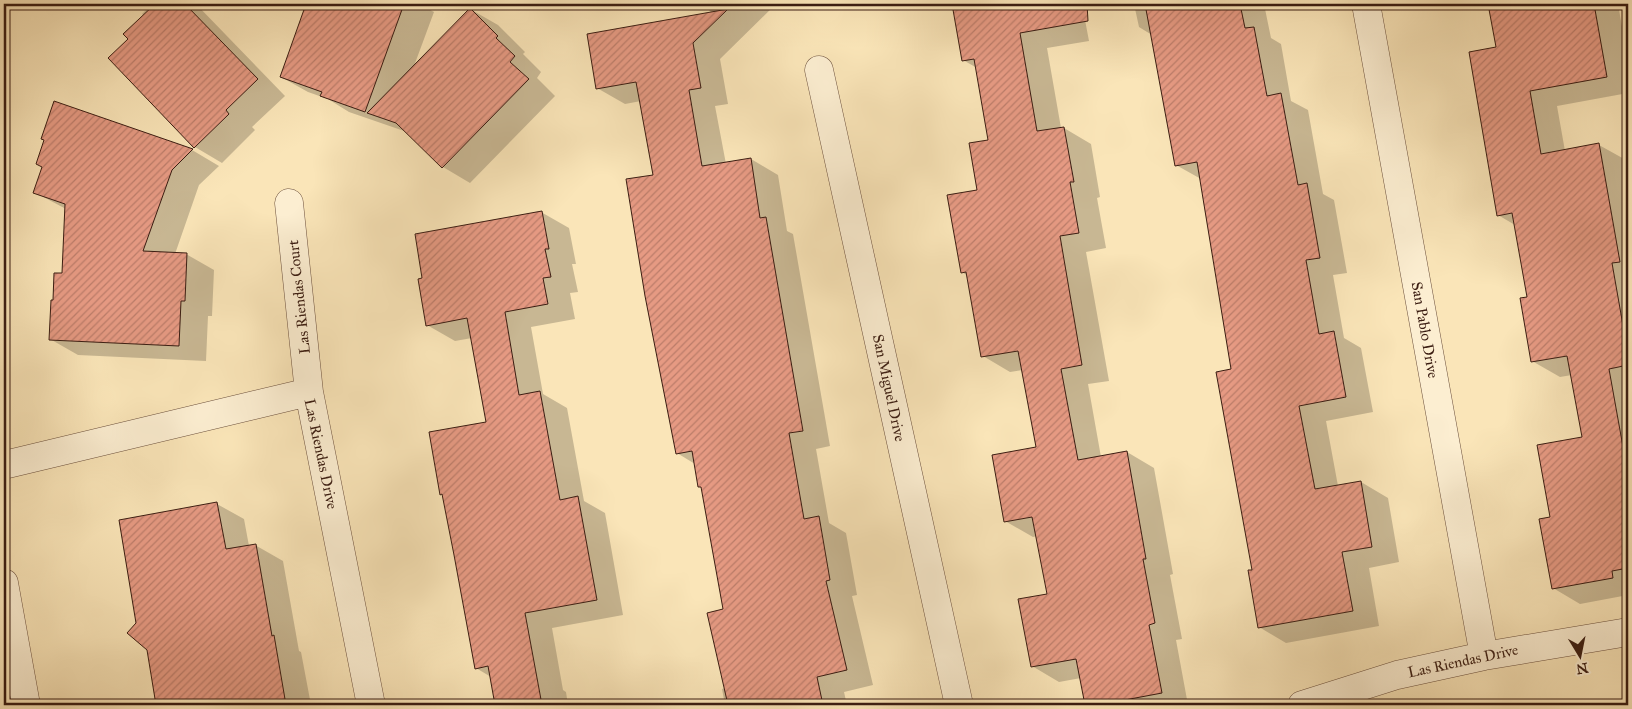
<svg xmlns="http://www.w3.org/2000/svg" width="1632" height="709" font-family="'IM FELL Great Primer',serif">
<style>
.shadow{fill:#0003}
.building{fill:url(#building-hatch);stroke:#3b1d12}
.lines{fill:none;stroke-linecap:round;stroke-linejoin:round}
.minor-casing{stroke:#6b4f3c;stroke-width:29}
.tertiary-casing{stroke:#6b4f3c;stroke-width:29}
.minor{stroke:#fceed1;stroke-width:28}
.tertiary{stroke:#fceed1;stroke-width:28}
.labels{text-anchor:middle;stroke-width:4.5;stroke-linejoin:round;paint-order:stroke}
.street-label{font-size:15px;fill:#3b1d12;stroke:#fceed1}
</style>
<defs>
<pattern id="building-hatch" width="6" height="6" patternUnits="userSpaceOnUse" patternTransform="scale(1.25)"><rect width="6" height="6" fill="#e69a83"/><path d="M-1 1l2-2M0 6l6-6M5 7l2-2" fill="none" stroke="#bc7d6a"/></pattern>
</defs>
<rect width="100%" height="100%" fill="#fae5b8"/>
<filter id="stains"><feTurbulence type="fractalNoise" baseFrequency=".004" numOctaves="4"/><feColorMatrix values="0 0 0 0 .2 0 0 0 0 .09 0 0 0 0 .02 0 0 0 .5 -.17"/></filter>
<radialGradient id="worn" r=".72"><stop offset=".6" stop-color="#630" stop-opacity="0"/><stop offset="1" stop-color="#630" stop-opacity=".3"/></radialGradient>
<!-- shadow -->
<path class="shadow" d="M152,4H196L285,96L252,127L255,130L222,163L195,147L129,39L144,16L142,14Z
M307,4H419L434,12L414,66L470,9L498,25L525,52L523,54L541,72L537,78L555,96L470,183L443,167L407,132L349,112L328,99L308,92L281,77Z
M702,4H776L720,59L728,104L715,106L726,164L751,159L778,175L787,231L793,234L830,446L816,449L829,523L846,533L857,595L852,596L873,685L844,692L847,705H725L722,689L725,688V610L703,489L699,486L695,464L677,453L654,176L641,101L625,104L597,88L712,13Z
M954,4H1082L1089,41L1047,48L1061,128H1064L1091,144L1100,197L1097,198L1106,248L1086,252L1109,381L1088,384L1101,457L1127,452L1154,468L1173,574L1170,575L1182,639L1176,640L1188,705H1086L1081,678L1059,682L1032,666L1049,595L1037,536L1033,537L1005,521L1038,448L1023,370L1010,372L983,356L968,276L962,272L990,141L977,68L963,60Z
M1134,4H1264L1271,38L1281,44L1291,101L1308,110L1323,194L1334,200L1347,273L1333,275L1344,338L1361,348L1373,412L1326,421L1338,486L1361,482L1388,498L1399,562L1369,568L1379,626L1286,643L1259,627L1233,370L1201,179L1176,165L1152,35L1139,27Z
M1490,4H1618L1628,61V93L1557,106L1565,151L1599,145L1626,160L1628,172V595L1580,604L1553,588L1551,518L1583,438L1572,375L1560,377L1532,361L1528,298L1515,225L1498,215V48Z
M55,103L192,150L219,166L199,185L175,254H186L214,270L212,316H208L206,361L78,355L50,339L54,302L63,274L66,209L34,192L43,167Z
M541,212L569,228L576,264H572L578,292L570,293L575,319L531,327L543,394L567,408L584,501L605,513L623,615L552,628L563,690L566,692L568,705H496L491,677L476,668L443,495L441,494L488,423L472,338L455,341L427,325Z
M217,504L244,519L249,546L255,545L283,561L299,651L301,652L311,705H158L148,649L138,623Z"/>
<!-- building -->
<path class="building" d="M155,4H185L258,79L226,110L229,114L194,148L108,58L128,39L123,34Z
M306,4H404L365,112L320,96L322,92L280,77Z
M952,4H1087L1088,21L1020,33L1037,131L1064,127L1074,182H1070L1079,233L1060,236L1082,365L1061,369L1078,460L1127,451L1146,559H1143L1155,623L1149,625L1162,693L1098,705H1085L1076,659L1031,667L1018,599L1047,594L1032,517L1004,522L992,455L1036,447L1018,351L981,357L966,272L961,273L947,195L977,190L969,143L988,140L974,59L962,61Z
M1145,4H1240L1245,28L1254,27L1267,96L1281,93L1298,185L1307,183L1320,258L1306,260L1319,334L1334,331L1346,397L1299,406L1315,489L1361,481L1372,547L1342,552L1353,611L1258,628L1248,570H1252L1216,372L1231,369L1197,162L1175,166Z
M1488,4H1594L1607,77L1530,91L1541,154L1599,143L1620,262L1612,263L1628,354V365L1609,369L1623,447L1628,446V568L1612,571L1613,578L1552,589L1539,519L1550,517L1537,445L1582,437L1567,356L1531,362L1520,298L1527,297L1512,213L1497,216L1469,52L1496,47Z
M470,8L498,36L496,38L515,56L510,62L529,79L442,168L396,123L367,113Z
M728,9L693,43L701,88L689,90L702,166L751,158L760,218L766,217L803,431L789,433L804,519L819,516L830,580L826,581L847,670L817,677L823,705H728L707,613L723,609L701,487H698L692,451L676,454L645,296L626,179L653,175L636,82L596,89L587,34Z
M54,101L193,149L172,170L143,251L187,253L185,301H181L179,346L49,340L51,300H53L54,273H62L65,204L33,193L42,167L36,164L44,140L41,139Z
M542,211L549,249H545L551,277L543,278L548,304L505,312L519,395L540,391L560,500L578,496L597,600L525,613L542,705H495L488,666L475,669L454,555L442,494L440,495L429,432L486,422L467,318L426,326L418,279L422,278L415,234Z
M217,502L226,549L256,544L272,636L274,635L286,705H156L147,650L127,633L136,623L119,520Z"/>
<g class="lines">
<defs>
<path id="minor" d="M1366,4L1484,656
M819,70L959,705
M289,203L309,392
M4,465L309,392L371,705
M1302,705L1397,675L1484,656L1628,632"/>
<path id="tertiary" d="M4,583L26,705"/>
</defs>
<!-- minor casing -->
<use href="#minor" class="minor-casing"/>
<!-- tertiary casing -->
<use href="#tertiary" class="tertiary-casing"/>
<!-- minor -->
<use href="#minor" class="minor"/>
<!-- tertiary -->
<use href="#tertiary" class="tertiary"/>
</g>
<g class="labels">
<!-- street labels -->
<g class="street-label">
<text transform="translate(299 297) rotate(-96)" y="5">Las Riendas Court</text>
<text transform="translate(1425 330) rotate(80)" y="5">San Pablo Drive</text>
<text transform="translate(889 388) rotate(78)" y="5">San Miguel Drive</text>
<text transform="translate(321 454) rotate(78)" y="5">Las Riendas Drive</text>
<text transform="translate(1463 661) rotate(-12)" y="5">Las Riendas Drive</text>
</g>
</g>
<!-- margin -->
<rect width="1632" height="709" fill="none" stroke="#fae5b8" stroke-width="20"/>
<rect x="5" y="5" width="1622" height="699" fill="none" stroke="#3b1d12" stroke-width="2.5"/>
<rect x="10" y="10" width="1612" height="689" fill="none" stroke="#3b1d12"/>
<!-- north arrow -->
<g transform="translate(1580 656) rotate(170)" stroke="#fceed1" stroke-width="4" paint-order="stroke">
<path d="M0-4L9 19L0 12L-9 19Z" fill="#3b1d12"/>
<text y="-8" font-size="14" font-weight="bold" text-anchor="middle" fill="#3b1d12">N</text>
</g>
<rect width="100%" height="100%" filter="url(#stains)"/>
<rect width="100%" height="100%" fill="url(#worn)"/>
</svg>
